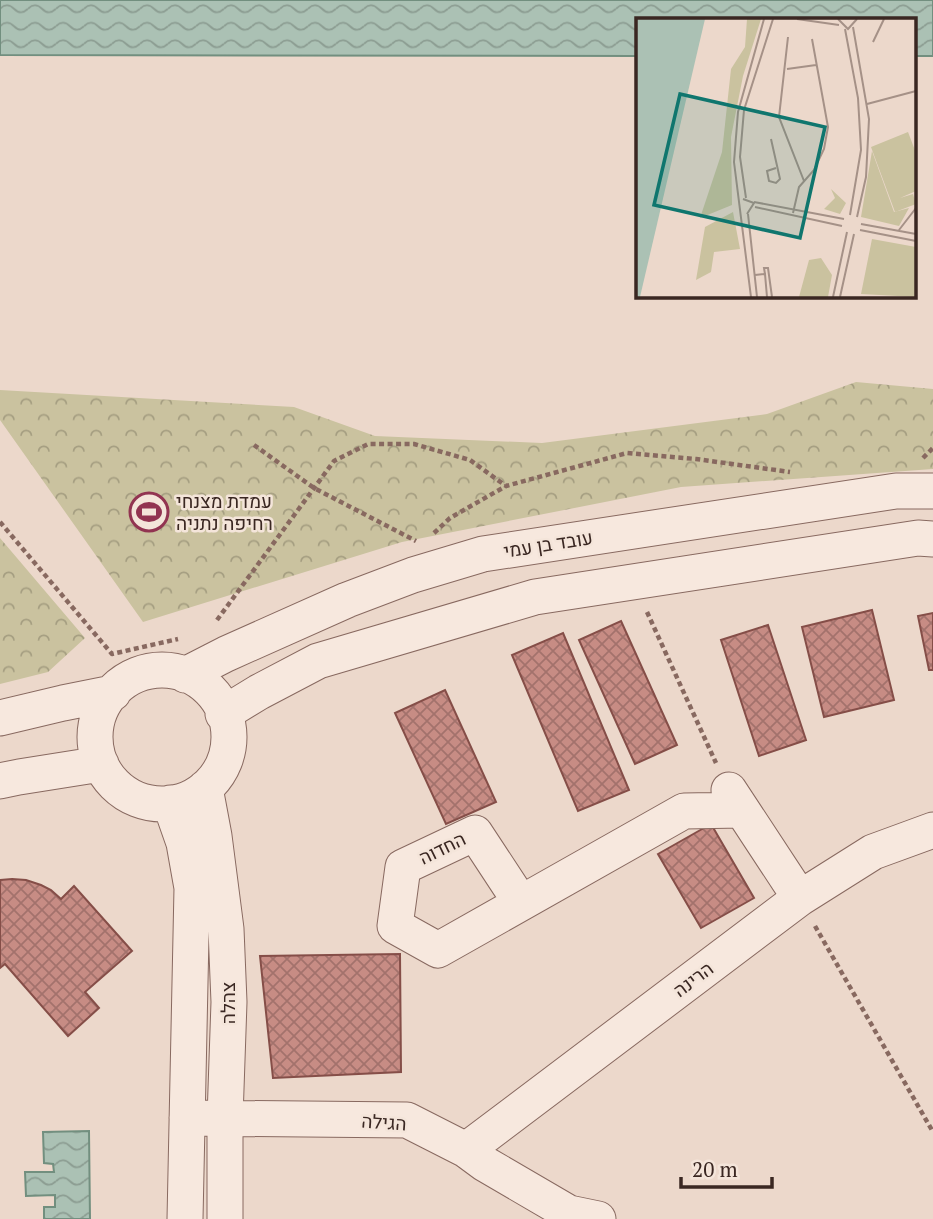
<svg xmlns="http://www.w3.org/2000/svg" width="933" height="1219" font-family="'PT Serif',Heebo,serif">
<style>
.forest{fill:url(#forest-crowns)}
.water{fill:url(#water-waves);stroke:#728f7f;stroke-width:2}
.building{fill:url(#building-cross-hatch);stroke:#854e48;stroke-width:2}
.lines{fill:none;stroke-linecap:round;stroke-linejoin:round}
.minor-casing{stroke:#886960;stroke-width:37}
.path{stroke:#886960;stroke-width:4.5;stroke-dasharray:5 3.5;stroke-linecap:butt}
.minor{stroke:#f7e8de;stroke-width:35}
.labels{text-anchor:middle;stroke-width:5;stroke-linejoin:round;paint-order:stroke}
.poi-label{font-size:19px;fill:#3a2722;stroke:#f4e5da;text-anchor:start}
.street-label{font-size:19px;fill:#3a2722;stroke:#f4e5da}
.inset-road{fill:none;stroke:#a59187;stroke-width:2}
.view{fill:#0f766e;fill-opacity:0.15;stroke:#0f766e;stroke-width:3.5}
.inset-edge{fill:none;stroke:#3a2722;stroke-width:3.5}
</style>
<defs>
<pattern id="forest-crowns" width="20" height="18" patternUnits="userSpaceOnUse" patternTransform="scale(1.75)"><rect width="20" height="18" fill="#cac29f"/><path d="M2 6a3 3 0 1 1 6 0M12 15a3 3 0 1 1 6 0" fill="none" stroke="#a59e81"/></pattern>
<pattern id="water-waves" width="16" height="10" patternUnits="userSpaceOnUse" patternTransform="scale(1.75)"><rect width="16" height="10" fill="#abc1b4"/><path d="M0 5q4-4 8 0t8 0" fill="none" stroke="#8c9d92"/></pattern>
<pattern id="building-cross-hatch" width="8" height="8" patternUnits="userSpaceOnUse" patternTransform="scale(1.75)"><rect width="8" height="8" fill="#c78c84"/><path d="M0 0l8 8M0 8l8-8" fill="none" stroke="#a3726c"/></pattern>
</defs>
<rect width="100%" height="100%" fill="#ecd8cb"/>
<!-- forest -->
<path class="forest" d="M856,382L933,389V469L681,487L402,542L143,622L0,420V390L294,407L375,436L542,443L767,414Z
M0,538L85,638L48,672L0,684Z"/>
<!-- water -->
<path class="water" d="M0,0H933V56H914V19H637V56L0,55Z
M89,1131L90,1219H44V1207H55V1195L26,1196L25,1172H54L53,1164L44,1163L43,1132Z"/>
<!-- building -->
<path class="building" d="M872,610L894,700L824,717L802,627Z
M933,613V670H929L918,616Z
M621,621L677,745L635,764L579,640Z
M768,625L806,740L759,756L721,640Z
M563,633L629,790L578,811L512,655Z
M445,690L496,802L446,824L395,713Z
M711,824L754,898L701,928L658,854Z
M12,879L26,880L41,885L51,890L61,899L74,886L132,951L85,992L99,1008L68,1036L5,964L0,968V880Z
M400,954L401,1072L273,1078L260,956Z"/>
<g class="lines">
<defs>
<path id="minor" d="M95 737a67 67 0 1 1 134 0a67 67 0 1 1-134 0Z
M185,675L226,654L347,600L413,575L483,554L896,491H933
M223,714L259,692L318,661L535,597L918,538L933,539
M0,718L63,703L113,693
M0,781L19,777L101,764
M205,788L214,836L226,929L229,1002L225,1118V1219
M729,790L800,898
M170,803L184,843L192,888L185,1219
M521,903L475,833L403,867L395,926L438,950L684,811L742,810
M187,1118L407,1120L466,1150L485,1164L569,1213L598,1219
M466,1150L800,898L873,852L933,830"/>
</defs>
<!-- minor casing -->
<use href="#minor" class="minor-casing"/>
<!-- path -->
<path class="path" d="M254,445L314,488L416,541
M923,458L933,448
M0,522L112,654L178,639
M434,533L450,518L506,486
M647,612L716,763
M217,620L334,461L368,444H414L470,460L506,486L627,453L696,459L790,472
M815,926L933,1132"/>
<!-- minor -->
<use href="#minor" class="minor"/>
</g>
<!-- icons -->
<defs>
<symbol id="stadium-ring" viewBox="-11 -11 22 22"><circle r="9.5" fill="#f4e5da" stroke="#923451" stroke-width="1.5"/><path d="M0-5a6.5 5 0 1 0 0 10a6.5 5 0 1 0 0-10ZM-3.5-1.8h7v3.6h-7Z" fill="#923451"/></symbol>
</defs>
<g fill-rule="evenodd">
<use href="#stadium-ring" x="127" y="490" width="44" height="44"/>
</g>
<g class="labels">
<!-- poi labels -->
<g class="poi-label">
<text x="176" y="508">עמדת מצנחי<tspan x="176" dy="22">רחיפה נתניה</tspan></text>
</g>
<!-- street labels -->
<g class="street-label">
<text transform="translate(548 544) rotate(-9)" y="7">עובד בן עמי</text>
<text transform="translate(442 848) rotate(-26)" y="7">החדוה</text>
<text transform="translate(693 979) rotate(-37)" y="7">הרינה</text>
<text transform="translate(228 1003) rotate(-90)" y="7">צהלה</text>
<text transform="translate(384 1122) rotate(4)" y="7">הגילה</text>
</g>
</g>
<!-- overview -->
<g transform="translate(636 18)">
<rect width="280" height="280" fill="#ecd8cb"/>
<path d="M236,133L258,194L273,190L263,208L225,199ZM236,221L280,229V279L225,276ZM185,240L196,257L192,279H163L173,242Z" fill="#cac29f"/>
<path d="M111,1H125L107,58L95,119L96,187L64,200L86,134L95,51L109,29ZM195,171L210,185L204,196L188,191L199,180ZM97,194L104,231L78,234L75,254L60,262L69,209Z" fill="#cac29f"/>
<path d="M272,114L280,135V173L264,180L277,176L280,186L259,194L235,129Z" fill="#cac29f"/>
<path d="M0,1H69L4,279H0Z" fill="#abc1b4"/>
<path class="inset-road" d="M161,1L203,7M202,1L212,11L221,1M217,9L233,101L230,159L221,199M209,11L222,80L225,132L214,197M152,19L143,99L168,163M237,24L248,1M151,51L180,47M231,86L280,73M135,121L144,161L140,165L133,163L131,153L140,150M110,180L104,139L108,92L137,1M107,181L118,185L111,196M118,184L208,201M119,189L206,208M157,195L163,169L178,152L188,131L192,109L176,21M112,196L121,279M225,206L280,216M224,212L280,223M263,212L280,190M129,256L128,250H132L136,279M119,257L129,256L131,279M115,279L98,144L102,94L128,1M197,279L211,214M204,279L218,216"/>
<path class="view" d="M44,76L189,109L164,220L18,187Z"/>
<rect width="280" height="280" class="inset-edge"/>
</g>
<!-- scale -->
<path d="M681 1177v10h91v-10" fill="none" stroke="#3a2722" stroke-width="3.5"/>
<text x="692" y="1177" font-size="21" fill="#3a2722" stroke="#f4e5da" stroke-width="5" paint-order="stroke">20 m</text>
</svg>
